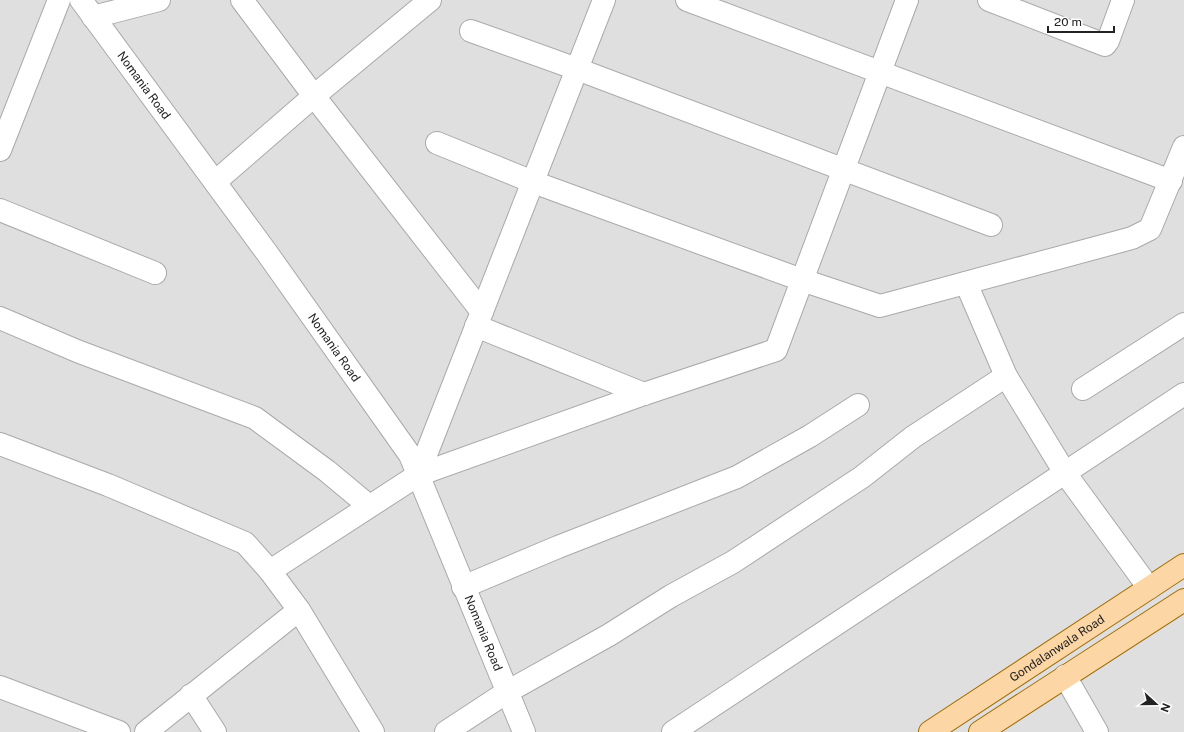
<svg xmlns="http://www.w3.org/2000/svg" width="1184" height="732" font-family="'Public Sans',sans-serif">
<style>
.residential{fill:#e0dfdf}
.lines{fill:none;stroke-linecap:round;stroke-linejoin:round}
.minor-casing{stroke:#a9a9a9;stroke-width:24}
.major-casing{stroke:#a06b00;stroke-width:24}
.minor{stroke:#fff;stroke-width:22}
.major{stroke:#fcd6a4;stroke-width:22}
.labels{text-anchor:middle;stroke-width:3.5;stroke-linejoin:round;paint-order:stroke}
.street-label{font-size:12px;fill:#222;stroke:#fff}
</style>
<rect width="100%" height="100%" fill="#f2efe9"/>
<!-- residential -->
<path class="residential" d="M0,0H1184V732H0Z"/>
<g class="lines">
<defs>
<g id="minor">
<path id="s1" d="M81,0L267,253L410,455L524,732"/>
<path d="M242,0L314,96L482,312"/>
<path d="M687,0L1171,181"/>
<path d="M989,0L1105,45L1108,41L1123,0"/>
<path d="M93,17L159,0"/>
<path d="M471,31L577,69L991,225"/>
<path d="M437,143L533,182L802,280L880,306L1132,238L1150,229L1184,147"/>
<path d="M0,150L59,0"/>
<path d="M215,182L314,96L430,0"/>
<path d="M0,210L155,273"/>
<path d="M966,283L1006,376L1065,473L1149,588"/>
<path d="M0,318L77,351L255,418L327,471L369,506"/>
<path d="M476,326L644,394"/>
<path d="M1083,389L1184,324"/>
<path d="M0,444L108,485L245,543L270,571L299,610L373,732"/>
<path d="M418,475L604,0"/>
<path d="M270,571L418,475L644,394L776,350L907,0"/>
<path d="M463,587L558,547L737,477L810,436L858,405"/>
<path d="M1065,676L1097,732"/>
<path d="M0,687L119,732"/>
<path d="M191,695L215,732"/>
<path d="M146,732L299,610"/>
<path d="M446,732L507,692L609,635L671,596L733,562L862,477L913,437L1006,376"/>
<path d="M673,732L1184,394"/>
</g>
<g id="major">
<path id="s2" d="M930,732L1184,565"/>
<path d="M980,732L1184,600"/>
</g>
</defs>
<!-- minor casing -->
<use href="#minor" class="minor-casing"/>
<!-- major casing -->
<use href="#major" class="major-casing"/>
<!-- minor -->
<use href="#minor" class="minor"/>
<!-- major -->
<use href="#major" class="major"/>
</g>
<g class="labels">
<!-- street labels -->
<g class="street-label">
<text dy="4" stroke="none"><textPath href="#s1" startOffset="106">Nomania Road</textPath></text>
<text dy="4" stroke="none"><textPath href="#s1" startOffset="430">Nomania Road</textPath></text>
<text dy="4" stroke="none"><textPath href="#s1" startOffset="754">Nomania Road</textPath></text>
<text dy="4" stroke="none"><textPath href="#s2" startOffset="152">Gondalanwala Road</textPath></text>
</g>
</g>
<!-- north arrow -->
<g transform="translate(1156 704) rotate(111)" stroke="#ffffff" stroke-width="3" paint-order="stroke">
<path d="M0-3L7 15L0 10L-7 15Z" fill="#222222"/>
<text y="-6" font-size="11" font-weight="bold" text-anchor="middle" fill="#222222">N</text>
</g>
<!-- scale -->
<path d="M1048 26v6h66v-6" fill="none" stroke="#222222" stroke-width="2"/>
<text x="1054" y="26" font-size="12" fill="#222222" stroke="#ffffff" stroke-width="3" paint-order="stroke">20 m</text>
</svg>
